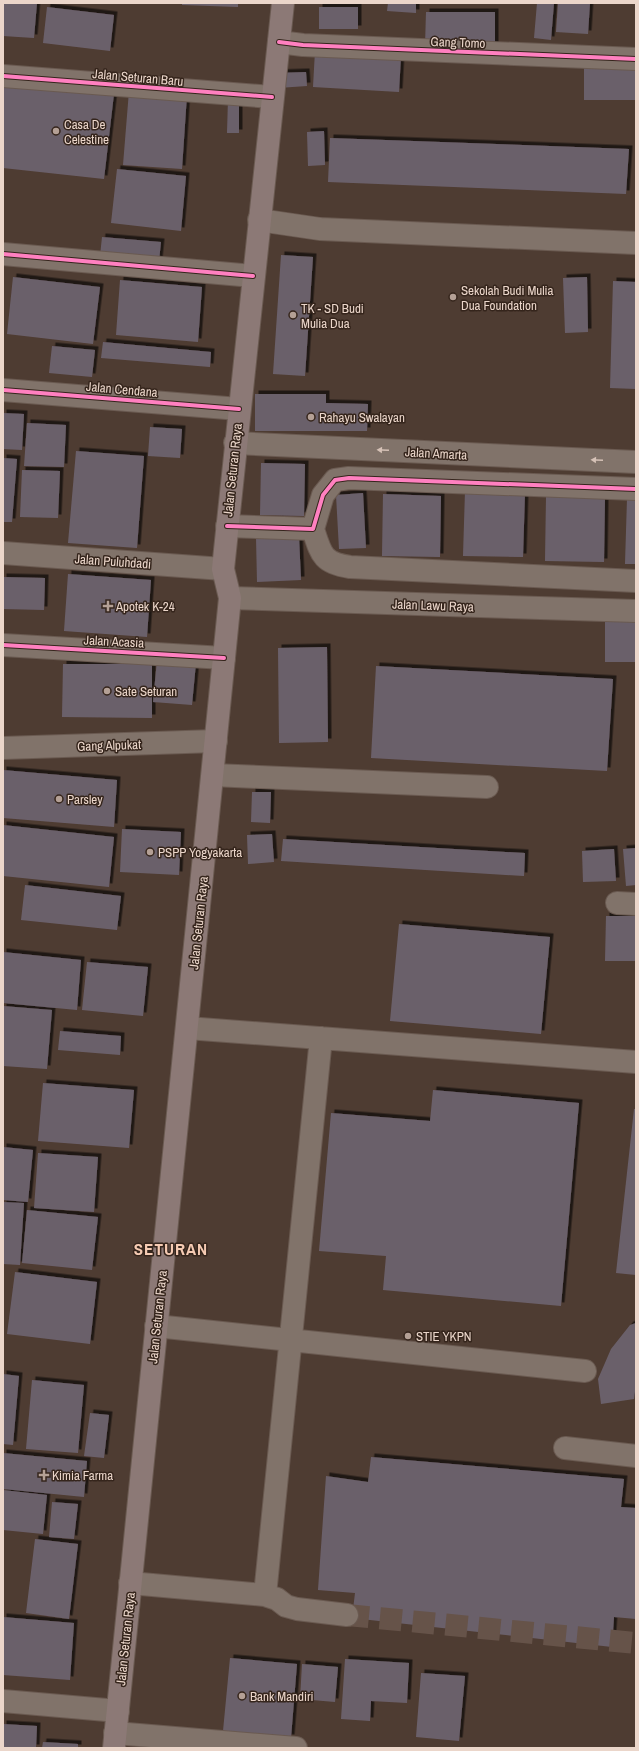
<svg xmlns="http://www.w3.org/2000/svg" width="639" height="1751" font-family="'Archivo Narrow',sans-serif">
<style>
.building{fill:#6b606b;filter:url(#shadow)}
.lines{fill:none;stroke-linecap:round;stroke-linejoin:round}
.minor-tunnel{stroke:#665349;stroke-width:22;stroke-dasharray:22 11;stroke-linecap:butt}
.minor-casing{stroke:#6a5a51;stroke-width:24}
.major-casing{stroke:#6a5a51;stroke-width:24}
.minor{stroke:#81736a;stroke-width:22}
.major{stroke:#8c7976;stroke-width:22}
.cycleway-casing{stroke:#35251c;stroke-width:6}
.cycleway{stroke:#ff80c0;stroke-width:4}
.oneway{fill:#d6c2b7}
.poi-dot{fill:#b4a095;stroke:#35251c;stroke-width:1.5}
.labels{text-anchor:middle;stroke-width:3;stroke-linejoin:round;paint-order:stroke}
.street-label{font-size:13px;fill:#ebd6ca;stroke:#35251c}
.poi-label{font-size:13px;fill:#ebd6ca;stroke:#35251c;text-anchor:start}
.district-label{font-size:17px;font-weight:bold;letter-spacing:1px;fill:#f6cbb3;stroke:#35251c}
</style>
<defs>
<filter id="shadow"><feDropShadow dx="3.5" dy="-3.5" stdDeviation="0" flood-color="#0009"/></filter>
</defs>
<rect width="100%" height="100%" fill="#4e3c32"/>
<!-- building -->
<path class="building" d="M3,3H37L34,38L3,36Z
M182,3H238V7L182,5Z
M388,3H416V13L387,11Z
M537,3H554L551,40L534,38Z
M558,3H590L588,34L556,32Z
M47,7L114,15L110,51L43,43Z
M319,7H358V29H319Z
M426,12H495V46H425Z
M315,51L401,56L399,92L313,87Z
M584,65H636V100H584Z
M306,72L307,86L278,88L277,73Z
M3,82L114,94L104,179L3,168Z
M129,91L187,95L182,169L123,165Z
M228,99H239V133H227Z
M324,131L325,165L308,166L307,132Z
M330,138L629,149L626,194L328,182Z
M117,169L186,176L181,231L111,223Z
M102,237L161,242L159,261L100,256Z
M281,255L313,257L305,376L273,374Z
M13,277L100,287L93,344L7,334Z
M587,277L588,332L565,333L563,278Z
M120,280L202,287L198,342L116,335Z
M613,281L636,282V389L610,388Z
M103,342L211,352L210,367L101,358Z
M52,346L95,350L92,377L49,373Z
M255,394H326V403L368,404L367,431H255Z
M3,413L24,414L22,450L3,449Z
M27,423L66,425L64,467L24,466Z
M150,427L182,429L180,458L148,456Z
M76,451L144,456L137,548L68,543Z
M3,458L17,459L12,522H3Z
M261,463L305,464L304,516L260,515Z
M22,470L60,471L58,518L20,517Z
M465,491L525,493L523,557L463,556Z
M363,493L366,548L339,549L336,495Z
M383,494L441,496L440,557L382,556Z
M546,497L605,498L604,562L545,561Z
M627,499H636V564H625Z
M299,536L301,580L257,582L256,537Z
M68,574L151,580L147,637L64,631Z
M3,577L45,578L44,610L3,609Z
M605,618H636V662H605Z
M327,647L328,742L279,743L278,648Z
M157,660L196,663L192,705L153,702Z
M63,664H152V718L62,717Z
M376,666L613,679L607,771L371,758Z
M3,770L117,780L114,827L3,818Z
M252,792H271L270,823L251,822Z
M3,825L114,837L109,887L3,876Z
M122,829L181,832L179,875L120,872Z
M272,834L274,862L248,864L247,835Z
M283,839L525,853L524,876L281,861Z
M636,848V885L626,886L623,849Z
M614,849L616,881L583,882L582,851Z
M25,885L121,896L117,930L21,920Z
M606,916H636V961H605Z
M399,924L550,937L541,1034L390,1021Z
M3,952L81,960L77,1010L3,1003Z
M87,962L148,967L143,1016L82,1010Z
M3,1006L52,1010L47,1069L3,1066Z
M60,1031L121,1036L120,1055L58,1050Z
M43,1083L134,1090L129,1148L38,1141Z
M433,1090L579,1103L561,1306L383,1290L386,1256L319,1251L331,1113L430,1121Z
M634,1109H636V1275L616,1273Z
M3,1147L33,1150L28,1202L3,1200Z
M38,1153L98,1157L94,1212L34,1208Z
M3,1202L24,1203L20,1265L3,1264Z
M27,1210L98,1217L92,1270L22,1263Z
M15,1272L97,1282L90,1344L7,1334Z
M636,1323V1384L634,1399L601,1404L598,1379L611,1349L630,1325Z
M3,1374L19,1376L13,1445L3,1444Z
M32,1380L84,1385L78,1453L26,1449Z
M90,1413L109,1415L104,1458L84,1456Z
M3,1453L87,1461L84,1497L3,1489Z
M371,1457L624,1479L621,1507L636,1508V1619L614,1617L612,1647L352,1618L355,1593L318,1590L326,1476L368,1482Z
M3,1490L47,1495L43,1534L3,1530Z
M52,1502L78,1504L74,1539L49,1537Z
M35,1539L78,1544L69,1619L26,1613Z
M3,1617L74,1623L70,1680L3,1675Z
M230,1658L297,1664L291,1738L223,1731Z
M345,1659L409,1663L407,1703L371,1701L370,1721L341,1719Z
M302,1664L338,1667L335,1702L300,1699Z
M421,1673L465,1676L459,1741L416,1737Z
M3,1724L37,1726L36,1748H3Z
M43,1742L78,1744V1748H42Z"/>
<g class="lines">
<!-- minor-tunnel -->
<path class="minor-tunnel" d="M347,1615L636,1643"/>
<defs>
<path id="minor" d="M279,42L303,45L636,59
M3,76L272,97
M259,220L320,229L636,243
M3,254L253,276
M3,390L239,409
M235,443L636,462
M227,526L313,529L323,495L335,480L349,478L636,489
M313,529C321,554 322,563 350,567L636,581
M3,553L223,569
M230,598L636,611
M3,645L224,658
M3,748L216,741
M213,775L487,787
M617,903L636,904
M187,1028L636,1062
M156,1326L585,1371
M565,1448L636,1456
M130,1583L265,1595L277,1599L286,1606L297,1609L347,1615
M265,1595L321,1038
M3,1701L118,1711
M115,1733L296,1748"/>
<path id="major" d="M114,1748L230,598L223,569L283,3"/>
</defs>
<!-- minor casing -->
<use href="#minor" class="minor-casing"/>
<!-- major casing -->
<use href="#major" class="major-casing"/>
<!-- minor -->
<use href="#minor" class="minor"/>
<!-- major -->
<use href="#major" class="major"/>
<defs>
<path id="cycleway" d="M279,42L303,45L636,59
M3,76L272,97
M3,254L253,276
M3,390L239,409
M227,526L313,529L323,495L335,480L349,478L636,489
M3,645L224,658"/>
</defs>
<!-- cycleway casing -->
<use href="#cycleway" class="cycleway-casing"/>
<!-- cycleway -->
<use href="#cycleway" class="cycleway"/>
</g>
<!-- one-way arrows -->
<defs><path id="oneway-solid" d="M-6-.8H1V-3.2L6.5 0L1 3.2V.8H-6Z"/></defs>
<g class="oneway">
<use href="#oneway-solid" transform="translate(383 450) rotate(-177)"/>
<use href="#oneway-solid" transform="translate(597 460) rotate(-177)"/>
</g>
<!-- markers -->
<g class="poi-dot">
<circle cx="56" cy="131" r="4"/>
<circle cx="453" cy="297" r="4"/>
<circle cx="293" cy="315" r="4"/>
<circle cx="311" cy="417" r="4"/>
<path d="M106 600h4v4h4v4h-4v4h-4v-4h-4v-4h4z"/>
<circle cx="107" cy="691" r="4"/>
<circle cx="59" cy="799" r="4"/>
<circle cx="150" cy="852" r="4"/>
<circle cx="408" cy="1336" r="4"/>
<path d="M42 1469h4v4h4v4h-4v4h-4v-4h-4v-4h4z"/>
<circle cx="242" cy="1696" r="4"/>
</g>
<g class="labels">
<!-- street labels -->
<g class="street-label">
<text transform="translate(458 42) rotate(2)" y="5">Gang Tomo</text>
<text transform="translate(138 77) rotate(5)" y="5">Jalan Seturan Baru</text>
<text transform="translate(122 389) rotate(5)" y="5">Jalan Cendana</text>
<text transform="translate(436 453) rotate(3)" y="5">Jalan Amarta</text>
<text transform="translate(232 470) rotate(-84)" y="5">Jalan Seturan Raya</text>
<text transform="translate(113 561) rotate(4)" y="5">Jalan Puluhdadi</text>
<text transform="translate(433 605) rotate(2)" y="5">Jalan Lawu Raya</text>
<text transform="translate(114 641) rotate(3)" y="5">Jalan Acasia</text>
<text transform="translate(109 745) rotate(-2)" y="5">Gang Alpukat</text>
<text transform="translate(198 923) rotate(-84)" y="5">Jalan Seturan Raya</text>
<text transform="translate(157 1317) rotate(-84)" y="5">Jalan Seturan Raya</text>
<text transform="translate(125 1639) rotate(-84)" y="5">Jalan Seturan Raya</text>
</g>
<!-- poi labels -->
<g class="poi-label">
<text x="64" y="129">Casa De<tspan x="64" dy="15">Celestine</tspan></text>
<text x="461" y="295">Sekolah Budi Mulia<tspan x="461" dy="15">Dua Foundation</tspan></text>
<text x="301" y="313">TK - SD Budi<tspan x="301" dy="15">Mulia Dua</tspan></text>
<text x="319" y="422">Rahayu Swalayan</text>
<text x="116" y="611">Apotek K-24</text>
<text x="115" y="696">Sate Seturan</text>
<text x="67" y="804">Parsley</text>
<text x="158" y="857">PSPP Yogyakarta</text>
<text x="416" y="1341">STIE YKPN</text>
<text x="52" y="1480">Kimia Farma</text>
<text x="250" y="1701">Bank Mandiri</text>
</g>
<!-- district labels -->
<g class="district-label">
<text x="171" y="1255">SETURAN</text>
</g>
</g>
<!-- border -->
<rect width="639" height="1751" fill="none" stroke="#ebd6ca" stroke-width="8"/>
</svg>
